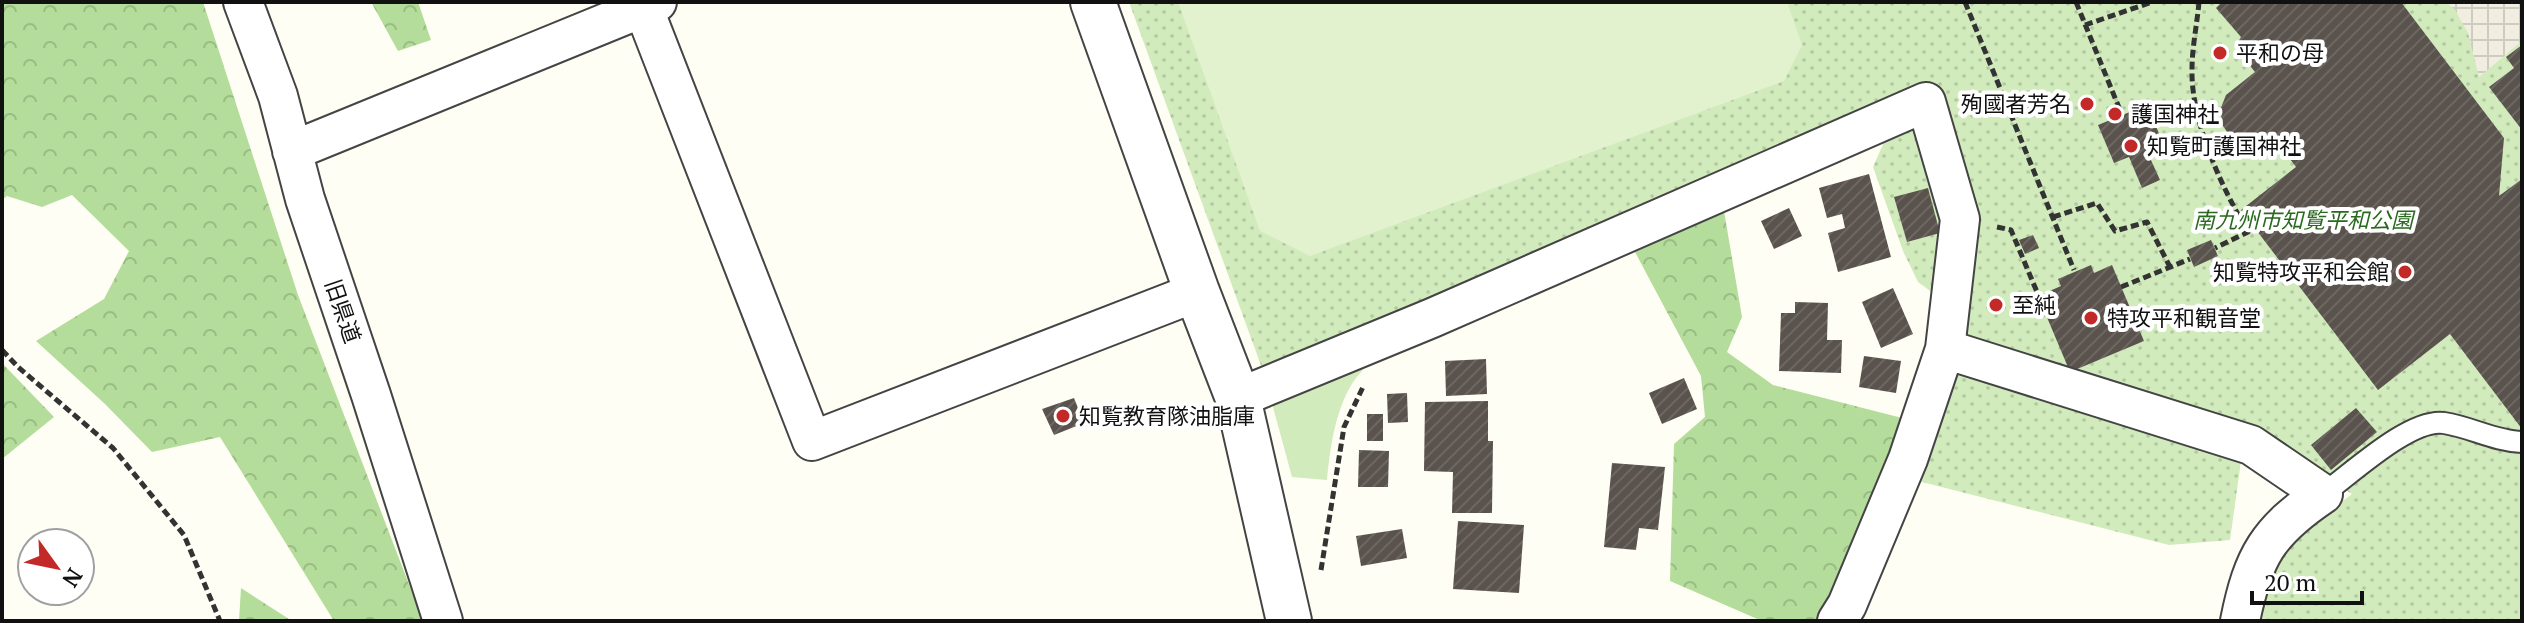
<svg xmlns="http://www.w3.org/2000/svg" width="2524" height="623" font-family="'PT Serif','Noto Sans JP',serif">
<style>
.grass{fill:#d1ebbc}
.forest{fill:url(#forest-crowns)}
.park{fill:url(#park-dots)}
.pitch{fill:#e3f2ce}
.plaza{fill:url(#plaza-grid)}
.building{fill:url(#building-hatch)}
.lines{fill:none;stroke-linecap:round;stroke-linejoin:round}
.service-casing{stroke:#444;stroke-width:24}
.minor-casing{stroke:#444;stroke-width:42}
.tertiary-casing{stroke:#444;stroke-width:48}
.path{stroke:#333;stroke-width:5;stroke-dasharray:8 4;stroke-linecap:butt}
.service{stroke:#fff;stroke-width:20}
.minor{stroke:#fff;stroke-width:38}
.tertiary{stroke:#fff;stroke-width:44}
.poi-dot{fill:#c32926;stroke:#fff;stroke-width:3}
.labels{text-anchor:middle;stroke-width:8;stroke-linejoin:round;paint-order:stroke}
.poi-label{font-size:22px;fill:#111;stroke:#fff;text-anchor:start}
.park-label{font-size:22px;font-style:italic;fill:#296a1f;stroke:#fff}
.street-label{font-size:22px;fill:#111;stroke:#fff}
</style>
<defs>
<pattern id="forest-crowns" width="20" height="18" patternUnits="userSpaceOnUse" patternTransform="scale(2)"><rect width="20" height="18" fill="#b4dc9b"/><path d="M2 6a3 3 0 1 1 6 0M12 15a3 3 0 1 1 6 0" fill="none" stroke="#9abc84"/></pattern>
<pattern id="park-dots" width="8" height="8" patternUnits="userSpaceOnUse" patternTransform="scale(2)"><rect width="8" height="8" fill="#d1ebbc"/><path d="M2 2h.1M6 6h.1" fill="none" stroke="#b2c8a1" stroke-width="1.8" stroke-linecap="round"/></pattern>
<pattern id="plaza-grid" width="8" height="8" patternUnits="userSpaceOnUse" patternTransform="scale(2)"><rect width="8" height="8" fill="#f1eee1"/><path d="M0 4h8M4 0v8" fill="none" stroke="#cecbc0"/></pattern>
<pattern id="building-hatch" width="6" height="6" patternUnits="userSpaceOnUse" patternTransform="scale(2)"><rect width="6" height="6" fill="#5a534d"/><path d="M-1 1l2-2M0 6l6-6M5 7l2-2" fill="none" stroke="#6d6762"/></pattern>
</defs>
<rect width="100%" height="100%" fill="#fffef4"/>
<!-- grass -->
<path class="grass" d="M1382,349C1373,359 1364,368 1356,378C1336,405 1330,447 1327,480L1292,477L1270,396Z"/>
<!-- forest -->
<path class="forest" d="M2,2H203L298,295L423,621H334L220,437L152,452L105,404L36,341L104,299L129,251L72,195L42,207L7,196L2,200Z
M371,2H418L431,40L398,51Z
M1724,211L1742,317L1727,352L1773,385L1906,419L1820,621H1762L1670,581L1674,444L1705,417L1701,376L1635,252Z
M2,363L54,417L2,459Z
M241,588L292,621H239Z"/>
<!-- park -->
<path class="park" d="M1129,2H2522V621H2256L2266,576L2288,542L2352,494L2258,435L1981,347L1957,331L1937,296L1918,282L1903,251L1873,167L1888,133L1263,371Z
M1954,362L2242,454L2230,540L2169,545L1918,481Z"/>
<!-- pitch -->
<path class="pitch" d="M1178,2H1787L1802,45L1784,81L1310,256L1260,231Z"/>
<!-- plaza -->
<path class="plaza" d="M2446,2H2522V41L2479,77L2468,33L2455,10Z"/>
<!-- building -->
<path class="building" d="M2222,2H2401L2504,138L2499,196L2522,179V429L2450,334L2378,390L2241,210L2296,167L2273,136L2262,144L2245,145L2232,139L2223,126L2220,110L2226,95L2255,72L2235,47L2241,37L2216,8Z
M2522,45V130L2489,87L2514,68L2506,57Z
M2147,105L2163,143L2146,149L2160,180L2142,188L2129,157L2114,163L2098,125Z
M1869,174L1891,257L1838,272L1828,233L1845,228L1842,214L1827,218L1819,188Z
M1928,188L1940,233L1907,242L1894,197Z
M1789,208L1802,236L1774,249L1761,221Z
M2033,235L2039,248L2025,254L2019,240Z
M2211,240L2218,256L2194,267L2187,250Z
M2091,265L2094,273L2112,265L2144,341L2070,372L2038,296L2061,286L2058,279Z
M1893,288L1913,334L1881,348L1862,302Z
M1795,302L1828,303L1827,340H1842L1841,373L1779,371L1781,313H1795Z
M1864,356L1901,361L1896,393L1859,387Z
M1486,359L1487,394L1446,396L1445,361Z
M1684,378L1697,409L1662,424L1649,393Z
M1407,393L1408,422L1388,423L1387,394Z
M1074,398L1084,423L1054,435L1042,409Z
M1488,401V441H1493L1492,513H1452L1453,472L1424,471L1425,402Z
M2356,408L2377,432L2331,470L2311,445Z
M1367,414H1383V441H1367Z
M1359,450L1389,451L1388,487H1358Z
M1612,463L1665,467L1658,530L1639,528L1636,550L1604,547Z
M1458,521L1524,525L1519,593L1453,589Z
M1402,529L1407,558L1361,566L1356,536Z"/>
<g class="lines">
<defs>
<path id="service" d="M2323,494C2351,474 2410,418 2444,423C2471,427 2494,441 2522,442"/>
<path id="minor" d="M243,2L278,96L305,199L371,395L443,621
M641,2L812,441L1197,292
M292,151L657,2
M1238,398L1432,318L1926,102L1960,219L1945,349L2251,445L2323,494C2268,531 2253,556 2240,621
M1837,621L1847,605L1908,459L1945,349"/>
<path id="tertiary" d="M1093,2L1197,292L1238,398L1289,621"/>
</defs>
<!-- service casing -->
<use href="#service" class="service-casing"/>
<!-- minor casing -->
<use href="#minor" class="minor-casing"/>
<!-- tertiary casing -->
<use href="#tertiary" class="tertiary-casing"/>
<!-- path -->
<path class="path" d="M1965,2L2074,270
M2076,2L2122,115
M2199,2C2197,25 2192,47 2192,70C2191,122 2222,188 2248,232L2215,248
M2085,25L2152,2
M2053,217L2097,203L2115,231L2147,222L2170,267
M1997,227L2011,230L2037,292
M2121,287L2190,259
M2,350L18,367L113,448L184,535L220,621
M1321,570L1344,427L1363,387"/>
<!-- service -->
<use href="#service" class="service"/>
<!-- minor -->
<use href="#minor" class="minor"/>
<!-- tertiary -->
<use href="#tertiary" class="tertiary"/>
</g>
<!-- markers -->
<g class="poi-dot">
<circle cx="2220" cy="53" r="8"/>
<circle cx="2087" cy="104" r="8"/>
<circle cx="2115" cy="114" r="8"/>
<circle cx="2131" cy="146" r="8"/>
<circle cx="2405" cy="272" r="8"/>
<circle cx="1996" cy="305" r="8"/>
<circle cx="2091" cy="318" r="8"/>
<circle cx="1063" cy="416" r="8"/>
</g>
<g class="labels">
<!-- poi labels -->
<g class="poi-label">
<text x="2236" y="61">平和の母</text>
<text x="2071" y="112" text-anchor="end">殉國者芳名</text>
<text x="2131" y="122">護国神社</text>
<text x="2147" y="154">知覧町護国神社</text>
<text x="2389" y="280" text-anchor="end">知覧特攻平和会館</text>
<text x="2012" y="313">至純</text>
<text x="2107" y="326">特攻平和観音堂</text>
<text x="1079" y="424">知覧教育隊油脂庫</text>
</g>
<!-- park labels -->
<g class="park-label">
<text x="2303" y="228">南九州市知覧平和公園</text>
</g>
<!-- street labels -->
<g class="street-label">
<text transform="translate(343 311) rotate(71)" y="8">旧県道</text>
</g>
</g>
<!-- border -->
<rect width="2524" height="623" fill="none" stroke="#111111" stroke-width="8"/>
<!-- north arrow -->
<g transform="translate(56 567) rotate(123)"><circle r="38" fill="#ffffff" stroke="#a0a0a0" stroke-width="2"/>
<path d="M0-6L14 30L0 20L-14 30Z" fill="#c32926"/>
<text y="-12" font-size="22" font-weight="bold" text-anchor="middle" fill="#111111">N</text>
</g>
<!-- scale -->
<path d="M2252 591v12h110v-12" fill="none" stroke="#111111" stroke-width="4"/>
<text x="2264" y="591" font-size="24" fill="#111111" stroke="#ffffff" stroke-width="6" paint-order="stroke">20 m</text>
</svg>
